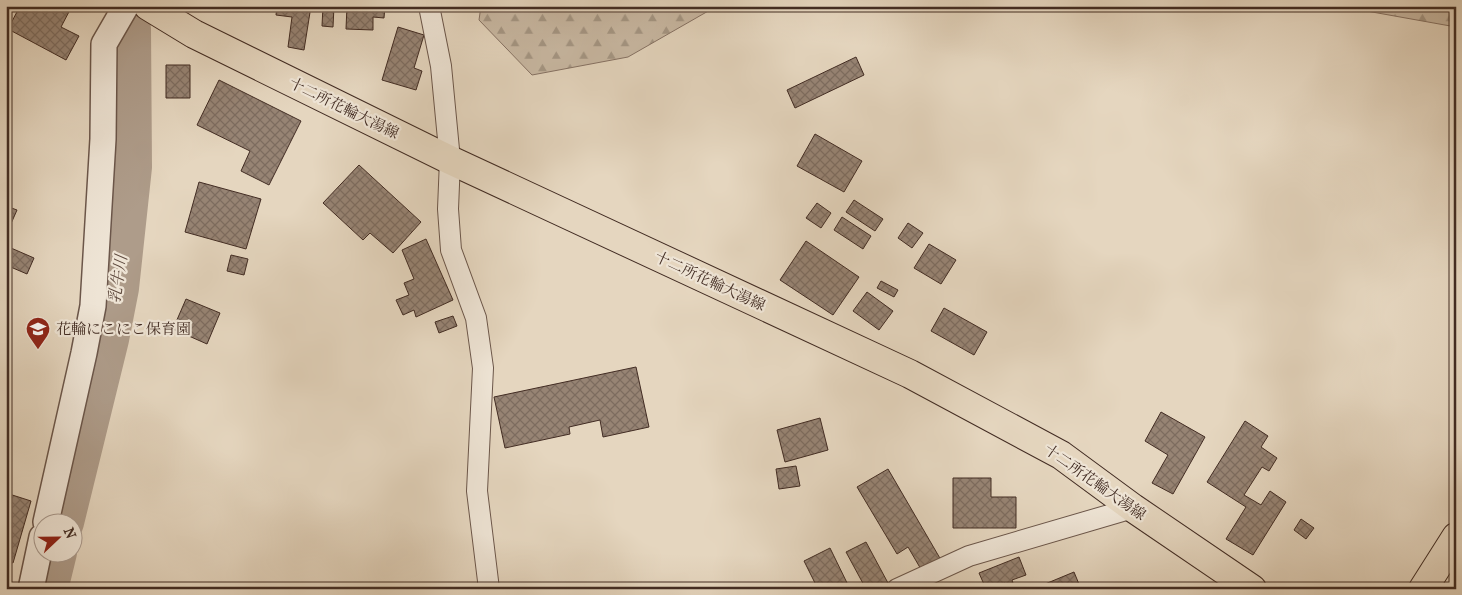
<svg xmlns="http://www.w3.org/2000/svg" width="1462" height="595" font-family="'IM FELL French Canon','Noto Serif JP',serif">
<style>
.forest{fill:url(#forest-firs);stroke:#867264}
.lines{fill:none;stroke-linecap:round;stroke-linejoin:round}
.river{stroke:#ae9c8a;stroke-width:44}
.building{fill:url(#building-cross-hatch);stroke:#422c23}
.minor-casing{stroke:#6b564a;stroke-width:22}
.tertiary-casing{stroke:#6b564a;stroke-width:28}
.primary-casing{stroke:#422c23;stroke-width:30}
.motorway-casing{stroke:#422c23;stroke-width:30}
.minor{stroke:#eee4d5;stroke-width:20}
.tertiary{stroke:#eee4d5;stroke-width:25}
.primary{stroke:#e5d6bf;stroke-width:28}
.motorway{stroke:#e5d6bf;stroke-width:28}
.labels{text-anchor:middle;stroke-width:4.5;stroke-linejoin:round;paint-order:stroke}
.street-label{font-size:15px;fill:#422c23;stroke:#eee4d5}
.poi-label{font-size:15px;fill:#422c23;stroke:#eee4d5;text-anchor:start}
.water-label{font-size:16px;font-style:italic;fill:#5d483d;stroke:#eee4d5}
</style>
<defs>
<pattern id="forest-firs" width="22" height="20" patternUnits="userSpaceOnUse" patternTransform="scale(1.25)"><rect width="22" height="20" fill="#c9b9a4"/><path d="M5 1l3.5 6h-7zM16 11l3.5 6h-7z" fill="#a59785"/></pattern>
<pattern id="building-cross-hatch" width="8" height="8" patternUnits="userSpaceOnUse" patternTransform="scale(1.25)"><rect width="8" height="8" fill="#978474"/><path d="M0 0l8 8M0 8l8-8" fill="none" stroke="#7d6c5f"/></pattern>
</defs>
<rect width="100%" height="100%" fill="#e5d6bf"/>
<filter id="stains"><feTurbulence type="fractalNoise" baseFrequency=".004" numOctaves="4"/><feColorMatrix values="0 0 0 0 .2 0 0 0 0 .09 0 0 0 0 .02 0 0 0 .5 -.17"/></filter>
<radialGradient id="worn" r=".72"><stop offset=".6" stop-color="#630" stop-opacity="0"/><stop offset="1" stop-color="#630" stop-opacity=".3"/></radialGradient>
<!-- forest -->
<path class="forest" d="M481,6H717L628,57L532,75L479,20Z
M1354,6H1456V27L1361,10Z"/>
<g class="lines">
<!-- river -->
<path class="river" d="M62,522L107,339L117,288L130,167L129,29
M46,589L55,552"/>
</g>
<!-- building -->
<path class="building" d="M20,6H72L61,27L79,36L66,60L8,29Z
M277,6H311L304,50L288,47L292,17L276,15Z
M323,6H334L333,27L322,26Z
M347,6H385L384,18L373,17V30L346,29Z
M398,27L424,35L414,68L422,71L416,90L382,80Z
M856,57L864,75L795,108L787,90Z
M166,65H190V98H166Z
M219,80L301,121L269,185L241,171L250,151L197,125Z
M815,134L862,161L844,192L797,166Z
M359,165L421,222L393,253L370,233L363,240L323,203Z
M199,182L261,199L246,249L185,232Z
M854,200L883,219L875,231L846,212Z
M817,203L831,213L821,228L806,218Z
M6,206L17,210L6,235Z
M842,217L871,236L863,249L834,230Z
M908,223L923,233L912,248L898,238Z
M426,239L453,300L416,317L414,310L403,315L396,300L409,295L404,283L414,279L402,250Z
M806,241L859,277L833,315L780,280Z
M929,244L956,260L941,284L914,268Z
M11,248L34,258L27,274L6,265V258Z
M231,255L248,259L244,275L227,271Z
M881,281L898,290L894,297L877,288Z
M867,292L893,311L879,330L853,311Z
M186,299L220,313L207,344L173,329Z
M944,308L987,332L974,355L931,331Z
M453,316L457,326L439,333L435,322Z
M636,367L649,427L603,437L600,420L569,427L570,434L505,448L494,397Z
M1161,412L1205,437L1173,494L1152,483L1168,455L1145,441Z
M820,418L828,450L785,462L777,430Z
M1245,421L1268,436L1261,447L1277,458L1269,471L1262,467L1244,495L1261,505L1270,491L1286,502L1253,555L1226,539L1246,507L1207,482Z
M796,466L800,486L779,489L776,469Z
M888,469L941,560L922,571L908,547L897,554L857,487Z
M953,478H991V497H1016V528H953Z
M6,493L31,501L13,563L6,561Z
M1301,519L1314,528L1306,539L1294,530Z
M866,542L888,583L878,589H866L846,552Z
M830,548L850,589H818L804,561Z
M1019,557L1026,575L1012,580L1015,589H1008L1005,583L986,589L979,573Z
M1074,572L1081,589H1033Z"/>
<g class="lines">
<defs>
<path id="minor" d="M429,6L441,66L450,160L448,209L451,250L476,318L483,368L477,491L489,589
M897,589L969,556L1133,508"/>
<path id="tertiary" d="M46,522L84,353L93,306L103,139L104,44L126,6
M31,589L42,537"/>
<path id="primary" d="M148,6L194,34L450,160L910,374L1061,455L1133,508L1252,589"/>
<path id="motorway" d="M1423,589L1456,537"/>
</defs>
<!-- minor casing -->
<use href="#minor" class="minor-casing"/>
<!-- tertiary casing -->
<use href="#tertiary" class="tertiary-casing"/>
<!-- primary casing -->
<use href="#primary" class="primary-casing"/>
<!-- motorway casing -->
<use href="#motorway" class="motorway-casing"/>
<!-- minor -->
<use href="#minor" class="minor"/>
<!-- tertiary -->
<use href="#tertiary" class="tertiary"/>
<!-- primary -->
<use href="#primary" class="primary"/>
<!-- motorway -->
<use href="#motorway" class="motorway"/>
</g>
<!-- icons -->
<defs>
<symbol id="school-pin" viewBox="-11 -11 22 30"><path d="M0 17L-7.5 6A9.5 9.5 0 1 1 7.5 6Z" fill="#8f2418" stroke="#eee4d5"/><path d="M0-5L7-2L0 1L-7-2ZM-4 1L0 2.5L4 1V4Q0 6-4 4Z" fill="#fff"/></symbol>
</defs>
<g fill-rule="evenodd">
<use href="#school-pin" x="24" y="315" width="28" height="38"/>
</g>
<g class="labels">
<!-- street labels -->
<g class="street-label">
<text transform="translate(344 108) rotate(26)" y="5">十二所花輪大湯線</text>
<text transform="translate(710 281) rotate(25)" y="5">十二所花輪大湯線</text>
<text transform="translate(1095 482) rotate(35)" y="5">十二所花輪大湯線</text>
</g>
<!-- poi labels -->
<g class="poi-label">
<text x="56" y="334">花輪にこにこ保育園</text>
</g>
<!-- water labels -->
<g class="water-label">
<text transform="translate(117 279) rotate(-81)" y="6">乳牛川</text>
</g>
</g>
<!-- margin -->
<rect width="1462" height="595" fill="none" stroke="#e5d6bf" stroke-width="25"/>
<rect x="8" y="8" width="1447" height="580" fill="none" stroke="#422c23" stroke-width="2.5"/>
<rect x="12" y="12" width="1437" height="570" fill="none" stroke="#422c23"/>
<!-- north arrow -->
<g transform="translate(58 538) rotate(68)"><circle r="24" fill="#eee4d5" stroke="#a99a8e"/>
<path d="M0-4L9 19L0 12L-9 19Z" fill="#8f2418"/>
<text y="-8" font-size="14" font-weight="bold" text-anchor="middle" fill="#422c23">N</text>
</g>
<rect width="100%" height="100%" filter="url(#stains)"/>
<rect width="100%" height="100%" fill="url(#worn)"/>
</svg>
